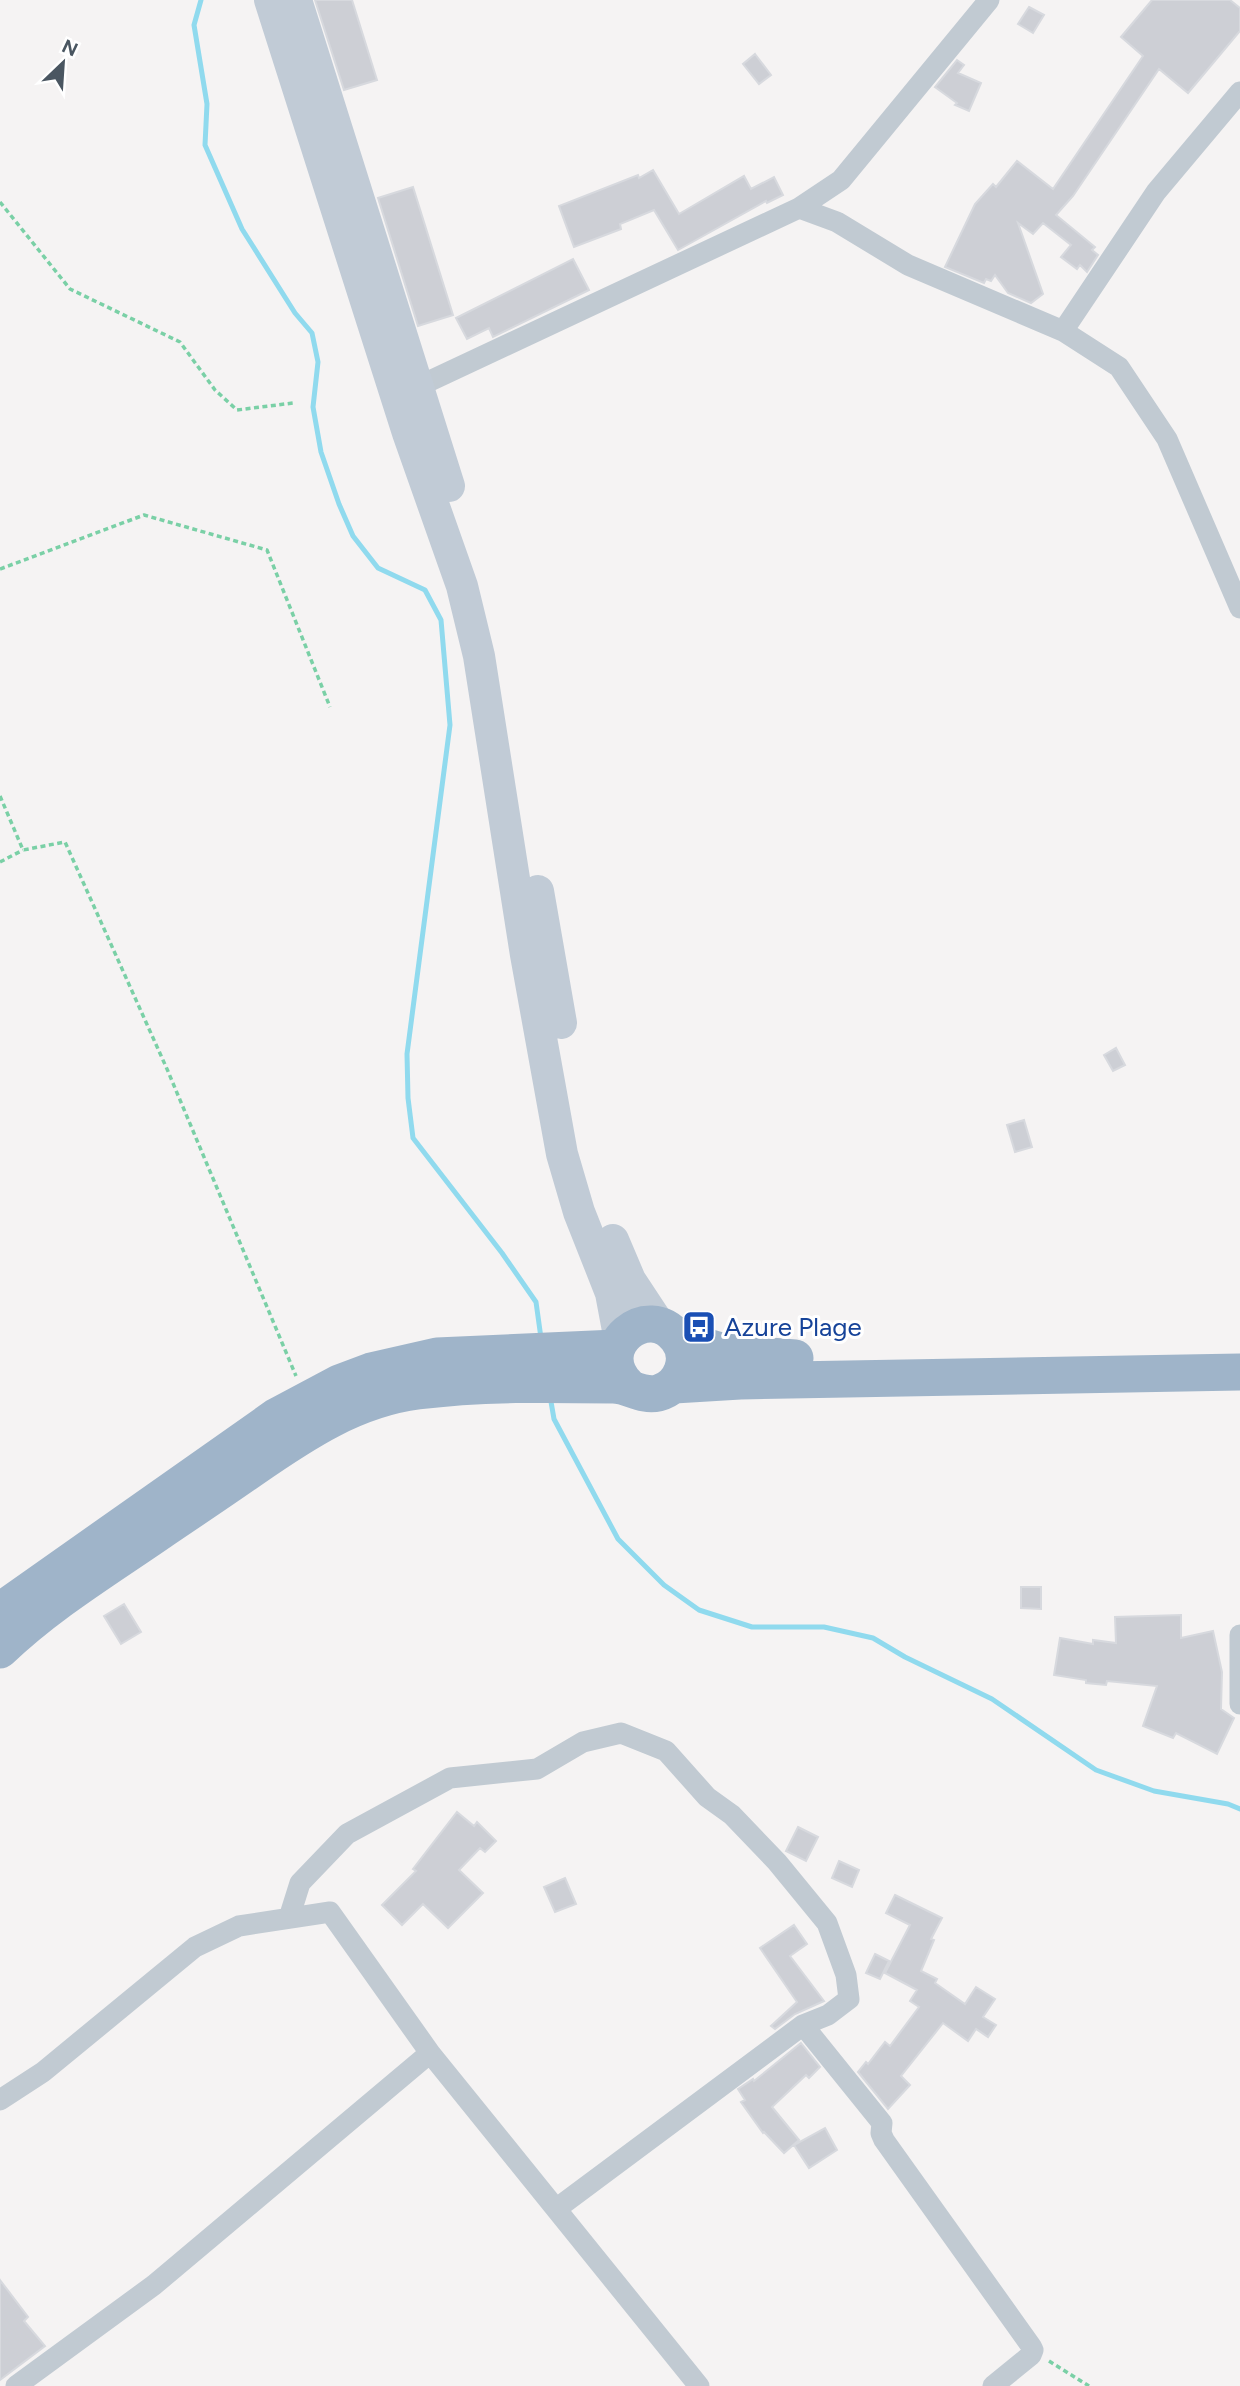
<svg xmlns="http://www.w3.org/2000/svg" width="1240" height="2386" font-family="Figtree,sans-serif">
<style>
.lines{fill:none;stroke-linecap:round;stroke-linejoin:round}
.stream{stroke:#90daee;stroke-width:5}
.building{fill:#cdcfd5;stroke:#d7d9de;stroke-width:2}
.path{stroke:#7ad0a6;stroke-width:3.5;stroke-dasharray:5 3.5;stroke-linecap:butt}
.minor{stroke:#c1cad2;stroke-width:21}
.secondary{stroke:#c1cbd6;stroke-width:32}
.trunk{stroke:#9fb4c9;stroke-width:37}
.labels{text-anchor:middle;stroke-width:6;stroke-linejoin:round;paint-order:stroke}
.transit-label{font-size:26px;fill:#164399;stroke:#fff;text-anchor:start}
</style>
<rect width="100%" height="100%" fill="#f5f3f3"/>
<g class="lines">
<!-- stream -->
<path class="stream" d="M201,0L194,25L207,104L205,145L242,229L295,313L312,333L318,362L313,407L321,452L339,504L353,536L378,568L425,590L441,620L450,725L407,1054L408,1098L413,1138L502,1253L536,1302L541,1338
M550,1396L554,1419L618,1539L664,1585L699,1610L752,1627H824L873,1638L905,1657L992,1699L1096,1770L1154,1791L1228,1804L1240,1809"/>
</g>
<!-- building -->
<path class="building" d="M315,0H352L377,80L344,90Z
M1152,0H1230L1240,8V31L1188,93L1159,69L1073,196L1056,215L1095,247L1092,250L1098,255L1087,272L1080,265L1077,269L1061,257L1071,245L1043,223L1033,234L1018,223L1043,294L1031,303L1008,293L995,275L991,281L986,279L984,283L945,267L975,204L993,184L996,187L1017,161L1053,189L1143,56L1121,37Z
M1029,7L1044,15L1033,33L1018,24Z
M755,54L771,75L759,84L743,64Z
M957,60L964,65L958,73L981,83L969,111L955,105L957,103L935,87Z
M653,170L679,214L744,176L751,189L774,177L783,195L767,203L766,201L678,250L654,210L620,224L621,229L574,247L559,206L638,175L639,178Z
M413,187L453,315L418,326L378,198Z
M573,259L589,290L493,337L489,328L467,339L456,318Z
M1116,1048L1125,1065L1113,1071L1104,1055Z
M1024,1120L1032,1147L1015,1152L1007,1125Z
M1021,1587H1041V1609L1021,1608Z
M124,1604L141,1632L121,1644L104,1616Z
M1181,1615V1638L1213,1631L1222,1672L1221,1709L1234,1718L1217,1754L1176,1733L1173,1738L1143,1726L1157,1686L1107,1681L1106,1685L1086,1683V1680L1054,1675L1060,1638L1093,1644V1640L1116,1643L1115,1617Z
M457,1812L474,1826L477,1822L496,1841L485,1852L480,1848L459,1870L483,1893L448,1928L423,1904L402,1925L382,1905L416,1871L413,1869Z
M798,1827L818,1837L806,1861L786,1851Z
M839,1861L859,1870L852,1887L832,1878Z
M565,1878L576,1904L555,1912L544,1887Z
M895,1895L942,1918L931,1939L934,1940L921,1971L937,1979L935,1983L965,2004L976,1987L995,1999L983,2017L996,2025L988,2037L976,2029L968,2041L943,2023L901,2076L910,2085L888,2109L858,2072L866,2062L868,2064L885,2042L890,2046L919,2007L910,2001L917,1990L885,1973L910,1925L886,1913Z
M794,1925L807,1944L790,1956L824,2001L795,2014L775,2029L771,2026L797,2002L760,1948Z
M875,1954L889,1961L880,1979L866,1973Z
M801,2043L820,2067L809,2078L806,2075L772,2107L799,2140L784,2153L764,2132L763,2133L741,2102L745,2100L738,2089L753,2079L754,2081Z
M825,2128L837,2150L809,2168L794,2145Z
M0,2280L28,2317L24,2321L45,2346L0,2380Z"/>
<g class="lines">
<!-- path -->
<path class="path" d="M0,202L70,289L180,342L215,390L237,410L293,403
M0,569L144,515L267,550L330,707
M0,796L23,850L65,842L167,1069L296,1376
M0,862L23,850
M1049,2361L1089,2386"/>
<!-- minor -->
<path class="minor" d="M799,208L841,180L989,0
M1063,331L1156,192L1240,92
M417,387L799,208L837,222L908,265L1063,331L1119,367L1167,439L1240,608
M1240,1635V1704
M289,1918L300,1883L347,1834L450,1778L537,1769L583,1742L621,1733L666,1751L707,1797L732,1815L777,1862L827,1923L846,1975L849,1999L828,2015L803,2025L556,2209
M803,2025L882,2123L881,2133L884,2140L1031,2346L1033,2350L1031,2355L993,2386
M0,2100L43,2072L195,1947L239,1926L330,1912L430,2053L699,2386
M16,2386L154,2285L430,2053"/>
<!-- secondary -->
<path class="secondary" d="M270,0L408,433L462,586L479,656L526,955L562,1154L579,1212L611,1293L620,1341
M296,0L449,486
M538,891L561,1023
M613,1240L630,1280L661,1327"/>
<!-- trunk -->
<path class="trunk" d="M677,1338L724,1352L795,1358
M674,1385L740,1381L1240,1372
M0,1611L277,1416L339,1383L371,1371L437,1356L616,1348
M0,1650C48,1604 106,1569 161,1531C192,1510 222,1490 252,1469C304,1433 355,1399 418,1391C482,1383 549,1384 613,1385C629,1385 642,1397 658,1393C681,1387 693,1358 677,1338C648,1300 590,1347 627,1385"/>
</g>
<!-- icons -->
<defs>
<symbol id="bus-square" viewBox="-11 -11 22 22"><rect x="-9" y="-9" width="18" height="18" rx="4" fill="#1a4fb4" stroke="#fff"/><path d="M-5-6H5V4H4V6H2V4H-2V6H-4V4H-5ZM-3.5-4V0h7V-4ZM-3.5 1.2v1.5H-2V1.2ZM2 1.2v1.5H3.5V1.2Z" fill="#fff"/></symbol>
</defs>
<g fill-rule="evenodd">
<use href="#bus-square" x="680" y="1308" width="38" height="38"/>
</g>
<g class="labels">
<!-- transit labels -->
<g class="transit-label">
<text x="724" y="1336">Azure Plage</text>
</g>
</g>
<!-- north arrow -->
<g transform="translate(63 63) rotate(25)" stroke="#ffffff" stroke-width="5" paint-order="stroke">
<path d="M0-5L12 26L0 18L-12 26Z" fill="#4a5661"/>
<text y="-10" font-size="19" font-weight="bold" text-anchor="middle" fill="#4a5661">N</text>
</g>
</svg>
